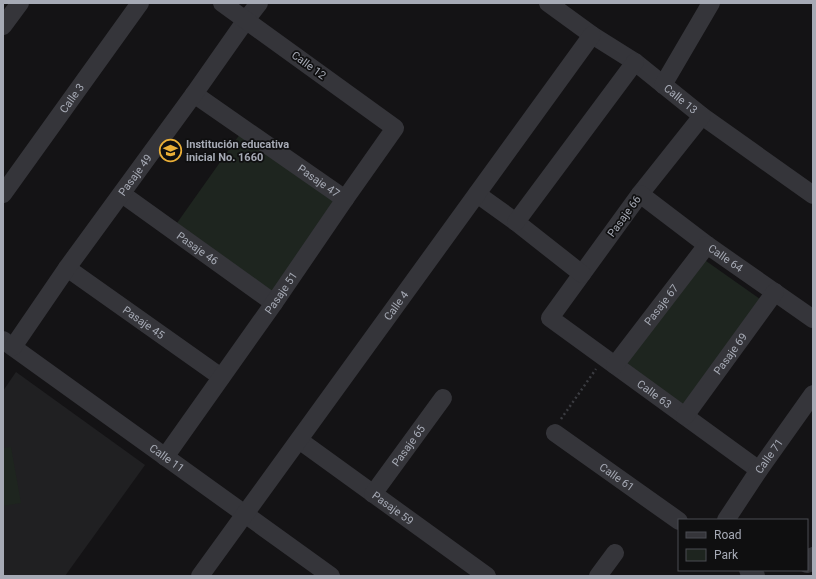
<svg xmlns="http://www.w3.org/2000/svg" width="816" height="579" font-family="Roboto,sans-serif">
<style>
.built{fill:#202022}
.green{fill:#1e251f}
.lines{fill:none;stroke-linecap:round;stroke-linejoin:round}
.path{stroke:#3b3c41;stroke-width:2.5;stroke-dasharray:2 3;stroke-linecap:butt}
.minor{stroke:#35353a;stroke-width:18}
.labels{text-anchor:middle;stroke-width:3.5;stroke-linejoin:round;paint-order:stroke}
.street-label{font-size:11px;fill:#a6aab5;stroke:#0f0f10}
.poi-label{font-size:11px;font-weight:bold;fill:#a6aab5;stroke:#0f0f10;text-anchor:start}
</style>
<rect width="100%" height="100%" fill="#141315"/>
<!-- built -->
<path class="built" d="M16,372L145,465L65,576H3V391Z"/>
<!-- green -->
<path class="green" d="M240,134L339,203L274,293L177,223Z
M699,256L760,299L679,412L614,368Z
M11,447L21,503L3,506V448Z"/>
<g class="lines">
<!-- path -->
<path class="path" d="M561,419L596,369"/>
<!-- minor -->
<g class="minor">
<path id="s1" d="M548,3L592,35L635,62L702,116L813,195"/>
<path d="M3,26L20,3"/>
<path d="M663,85L711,3"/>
<path id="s2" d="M194,94L345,199"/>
<path id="s3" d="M702,116L640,194L550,318L759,470"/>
<path id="s4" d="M3,194L140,3"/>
<path id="s5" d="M122,194L274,303"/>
<path d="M477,194L516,222L582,274"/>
<path id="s6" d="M640,194L707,245L813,319"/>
<path d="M516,222L635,62"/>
<path id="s7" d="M67,268L221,377"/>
<path id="s8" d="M3,340L331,576"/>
<path id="s9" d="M13,347L67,268L194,94L246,20L259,3"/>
<path id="s10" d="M615,365L707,245"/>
<path id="s11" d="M685,416L775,292"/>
<path id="s12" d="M555,433L679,521"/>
<path id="s13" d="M299,440L487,576"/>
<path id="s14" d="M165,457L274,303L345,199L395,128L222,3"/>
<path id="s15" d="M373,494L443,398"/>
<path id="s16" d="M726,520L759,470L813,394"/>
<path d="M807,564L813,556"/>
<path d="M748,570L756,576"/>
<path id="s17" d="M200,576L592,35"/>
<path d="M598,576L615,553"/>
</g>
</g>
<!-- icons -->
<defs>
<symbol id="school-ring" viewBox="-11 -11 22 22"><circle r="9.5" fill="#0f0f10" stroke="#eaaf37" stroke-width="1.5"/><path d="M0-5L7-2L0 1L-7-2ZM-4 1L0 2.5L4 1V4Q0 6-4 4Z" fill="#eaaf37"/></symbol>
</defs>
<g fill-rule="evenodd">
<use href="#school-ring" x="158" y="138" width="25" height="25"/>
</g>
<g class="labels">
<!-- street labels -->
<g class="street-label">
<text transform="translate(309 65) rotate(36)" y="4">Calle 12</text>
<text dy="4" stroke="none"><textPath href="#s4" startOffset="118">Calle 3</textPath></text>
<text dy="4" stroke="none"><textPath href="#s1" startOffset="164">Calle 13</textPath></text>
<text dy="4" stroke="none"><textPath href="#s9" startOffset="211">Pasaje 49</textPath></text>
<text dy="4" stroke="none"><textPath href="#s2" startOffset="152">Pasaje 47</textPath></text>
<text transform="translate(624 216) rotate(-54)" y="4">Pasaje 66</text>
<text dy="4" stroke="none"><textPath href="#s5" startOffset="93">Pasaje 46</textPath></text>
<text dy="4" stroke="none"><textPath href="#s6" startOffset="107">Calle 64</textPath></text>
<text dy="4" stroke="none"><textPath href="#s14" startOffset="201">Pasaje 51</textPath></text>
<text dy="4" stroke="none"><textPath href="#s17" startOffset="334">Calle 4</textPath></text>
<text dy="4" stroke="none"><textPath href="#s10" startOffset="76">Pasaje 67</textPath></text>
<text dy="4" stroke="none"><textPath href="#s7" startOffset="94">Pasaje 45</textPath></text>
<text dy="4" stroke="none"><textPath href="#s11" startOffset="77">Pasaje 69</textPath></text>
<text dy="4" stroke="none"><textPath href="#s3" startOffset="382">Calle 63</textPath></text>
<text dy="4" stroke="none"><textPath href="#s15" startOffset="60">Pasaje 65</textPath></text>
<text dy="4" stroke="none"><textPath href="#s16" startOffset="77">Calle 71</textPath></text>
<text dy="4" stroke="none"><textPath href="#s8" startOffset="202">Calle 11</textPath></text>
<text dy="4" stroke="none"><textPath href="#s12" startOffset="76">Calle 61</textPath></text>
<text dy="4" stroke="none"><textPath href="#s13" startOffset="116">Pasaje 59</textPath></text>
</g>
<!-- poi labels -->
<g class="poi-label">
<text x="186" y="148">Institución educativa<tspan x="186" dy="13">inicial No. 1660</tspan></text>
</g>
</g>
<!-- border -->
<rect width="816" height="579" fill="none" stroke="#a6aab5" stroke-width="8"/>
<!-- legend -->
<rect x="678" y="519" width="130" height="52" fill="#0f0f10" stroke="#4b4d52"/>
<rect x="686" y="532" width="20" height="6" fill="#35353a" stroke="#4b4d52"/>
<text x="714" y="539" font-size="12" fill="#a6aab5">Road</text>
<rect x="686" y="549" width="20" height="12" fill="#1e251f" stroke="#4b4d52"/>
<text x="714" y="559" font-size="12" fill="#a6aab5">Park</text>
</svg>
